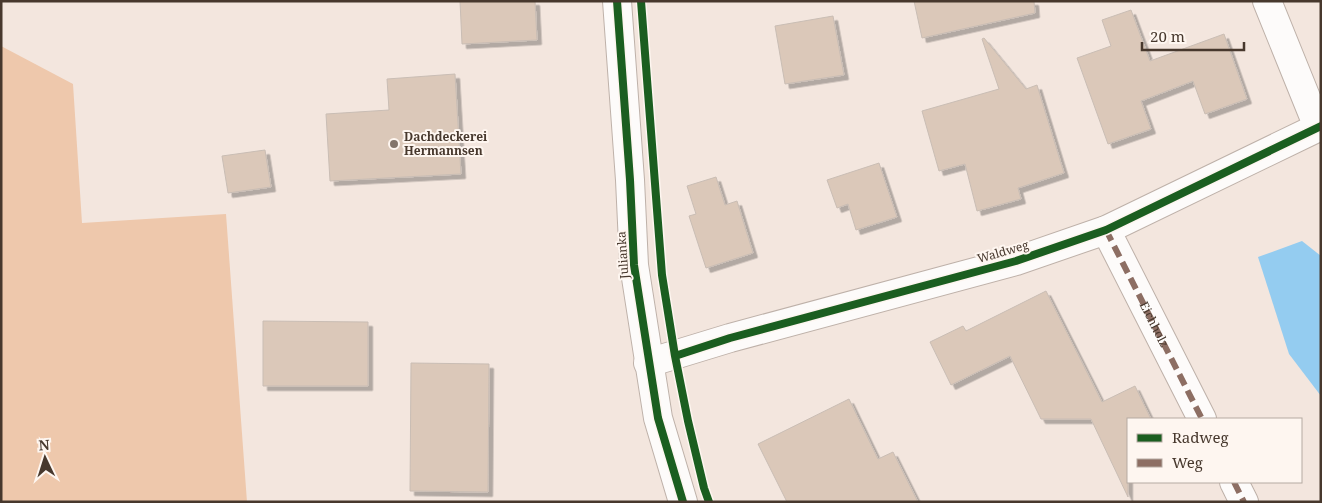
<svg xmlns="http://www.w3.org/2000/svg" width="1322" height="503" font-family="'Noto Serif',serif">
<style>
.green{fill:#eec8ac}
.water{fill:#94ccf0}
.building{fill:#dbc8b9;stroke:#c9bdb4;filter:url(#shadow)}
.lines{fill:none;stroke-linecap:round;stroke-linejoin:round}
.minor-casing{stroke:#beb1a9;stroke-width:30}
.minor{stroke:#fdfbfa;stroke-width:28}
.quiet{stroke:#8d6e63;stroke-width:6;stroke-dasharray:12 6;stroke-linecap:butt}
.cycleway-casing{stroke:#fef6f0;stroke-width:11}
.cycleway{stroke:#1b5e20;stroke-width:8}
.poi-dot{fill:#83756b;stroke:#fef6f0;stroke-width:2}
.labels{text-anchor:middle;stroke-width:4;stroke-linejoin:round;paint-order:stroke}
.poi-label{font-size:12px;font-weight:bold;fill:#47382d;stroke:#fef6f0;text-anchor:start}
.street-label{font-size:12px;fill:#47382d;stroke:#fef6f0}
</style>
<defs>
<filter id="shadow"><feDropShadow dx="4.5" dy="4.5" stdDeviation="0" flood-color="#0004"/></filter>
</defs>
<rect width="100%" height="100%" fill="#f3e6de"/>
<!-- green -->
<path class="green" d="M1,46L73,84L82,223L226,214L247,502H1Z"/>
<!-- water -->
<path class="water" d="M1302,241L1321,256V396L1289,354L1258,257Z"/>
<!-- building -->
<path class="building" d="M460,1H535L537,40L462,44Z
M914,1H1034L1035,13L922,38Z
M1131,10L1150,61L1224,34L1247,99L1205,114L1193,81L1141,101L1151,129L1108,144L1077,58L1111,46L1102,20Z
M833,16L844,75L785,84L775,26Z
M984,38L1026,89L1037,85L1064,173L1018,188L1021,199L977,211L965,164L939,171L922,111L999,89L982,39Z
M455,74L461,174L330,181L326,114L389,110L387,79Z
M265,150L271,187L228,193L222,156Z
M879,163L897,217L856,230L848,204L837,208L827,180Z
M716,177L725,205L737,201L753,253L706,268L689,216L696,214L687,186Z
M1046,291L1102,402L1135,386L1151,419H1128V497L1091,419H1041L1010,356L951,385L930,342L963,326L966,331Z
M263,321L368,322V386H263Z
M411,363L489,364L488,492L410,491Z
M849,399L878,459L893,452L918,502H787L758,444Z"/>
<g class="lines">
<defs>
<g id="minor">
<path d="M617,1L630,180L634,265L658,418L683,502"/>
<path d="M1267,1L1318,127"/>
<path id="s1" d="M1106,230L1202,419"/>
<path d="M648,363L730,338L1016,261L1106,230L1321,126"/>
<path d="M1234,482L1244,502"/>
</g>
</defs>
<!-- minor casing -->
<use href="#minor" class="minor-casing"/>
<!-- minor -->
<use href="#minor" class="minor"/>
<!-- quiet -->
<path class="quiet" d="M1106,230L1202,419
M1234,482L1244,502"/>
<defs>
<path id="cycleway" d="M617,1L630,180L634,265L658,418L683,502
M641,1L662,275L675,356L688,421L704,488L709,502
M675,356L730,338L1016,261L1106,230L1321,126"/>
</defs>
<!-- cycleway casing -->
<use href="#cycleway" class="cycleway-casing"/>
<!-- cycleway -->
<use href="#cycleway" class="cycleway"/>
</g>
<!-- markers -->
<circle class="poi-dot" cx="394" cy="144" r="5"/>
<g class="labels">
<!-- poi labels -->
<g class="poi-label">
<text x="404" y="141">Dachdeckerei<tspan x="404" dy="14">Hermannsen</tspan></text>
</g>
<!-- street labels -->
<g class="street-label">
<text transform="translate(1003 252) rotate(-16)" y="4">Waldweg</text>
<text transform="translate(623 255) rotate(-94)" y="4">Julianka</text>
<text dy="4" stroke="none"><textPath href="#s1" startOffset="106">Eichholz</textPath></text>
</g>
</g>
<!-- border -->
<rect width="1322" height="503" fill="none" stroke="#47382d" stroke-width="5"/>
<!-- legend -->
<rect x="1127" y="418" width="175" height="65" fill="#fef6f0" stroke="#b5aaa2"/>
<rect x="1137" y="434" width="25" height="8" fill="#1b5e20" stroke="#b5aaa2"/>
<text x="1172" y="443" font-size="15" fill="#47382d">Radweg</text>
<rect x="1137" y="459" width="25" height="8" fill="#8d6e63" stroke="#b5aaa2"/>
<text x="1172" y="468" font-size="15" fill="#47382d">Weg</text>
<!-- north arrow -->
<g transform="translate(45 458) rotate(356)" stroke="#fef6f0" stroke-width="4" paint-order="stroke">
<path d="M0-4L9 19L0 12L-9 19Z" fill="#47382d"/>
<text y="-8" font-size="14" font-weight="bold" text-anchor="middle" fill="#47382d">N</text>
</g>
<!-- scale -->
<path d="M1142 42v8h102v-8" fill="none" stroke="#47382d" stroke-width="2.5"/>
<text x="1150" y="42" font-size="15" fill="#47382d" stroke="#fef6f0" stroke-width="4" paint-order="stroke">20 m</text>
</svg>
